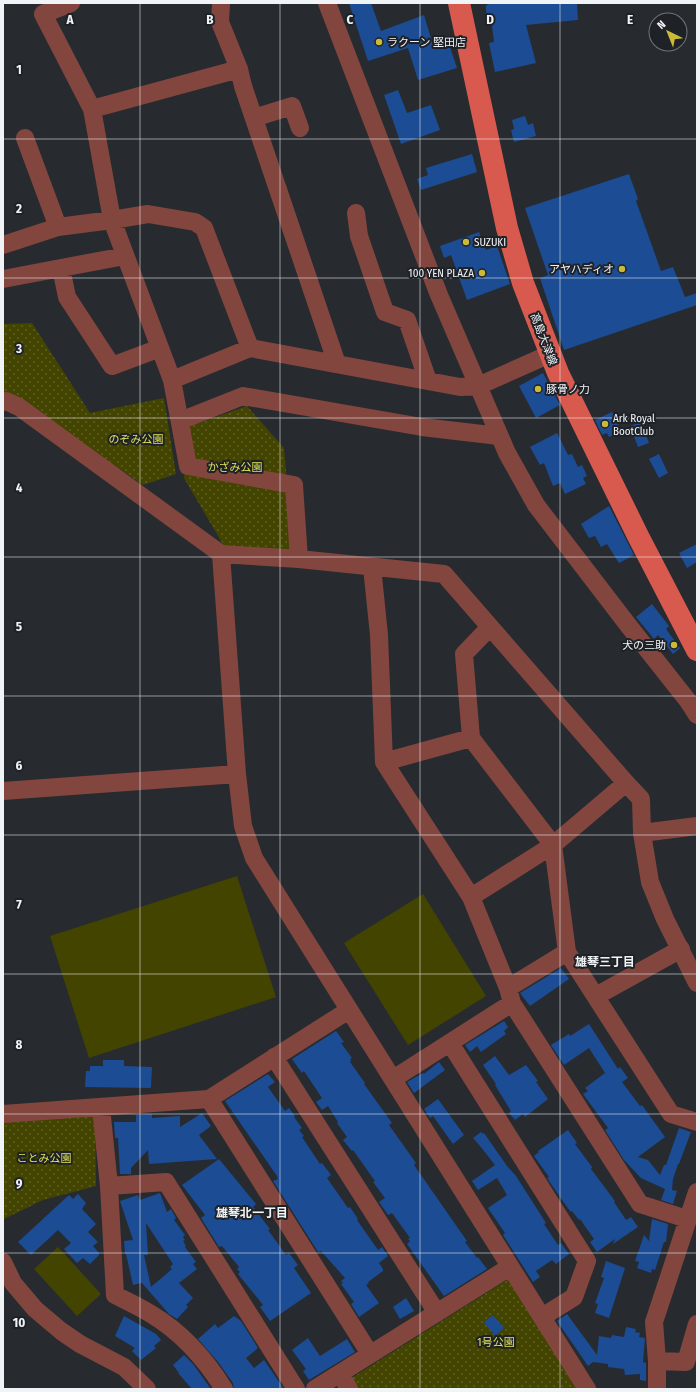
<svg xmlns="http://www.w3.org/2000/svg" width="700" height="1392" font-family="'Fira Sans Condensed','Noto Sans JP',sans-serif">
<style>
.green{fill:#434400}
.park{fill:url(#park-dots)}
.building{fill:#1b4c94;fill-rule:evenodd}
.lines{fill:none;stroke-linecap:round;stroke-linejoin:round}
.minor{stroke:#83463e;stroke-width:18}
.major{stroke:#d85a4e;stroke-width:22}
.grid{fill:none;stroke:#f1f4f7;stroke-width:1;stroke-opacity:0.55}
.poi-dot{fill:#cbba39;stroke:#1e2126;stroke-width:1.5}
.labels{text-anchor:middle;stroke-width:4;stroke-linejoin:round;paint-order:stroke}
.poi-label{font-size:11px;fill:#f1f4f7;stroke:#1e2126;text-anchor:start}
.street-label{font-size:11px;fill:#f1f4f7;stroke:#1e2126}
.park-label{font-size:11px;fill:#e0e357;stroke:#1e2126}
.neighbourhood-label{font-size:12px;font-weight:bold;fill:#f1f4f7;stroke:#1e2126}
.grid-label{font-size:13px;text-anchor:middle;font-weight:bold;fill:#f1f4f7;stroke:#1e2126;stroke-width:4;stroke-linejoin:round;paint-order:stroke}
</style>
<defs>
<pattern id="park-dots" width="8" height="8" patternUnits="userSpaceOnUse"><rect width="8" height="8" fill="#434400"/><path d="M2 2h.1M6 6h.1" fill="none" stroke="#5f6026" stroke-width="1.8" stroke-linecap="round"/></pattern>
</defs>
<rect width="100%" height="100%" fill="#272b30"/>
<!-- green -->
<path class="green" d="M237,876L276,997L89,1058L50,936Z
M423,894L486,996L408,1045L344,943Z
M58,1247L101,1294L77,1316L34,1269Z"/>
<!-- park -->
<path class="park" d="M32,323L90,413L164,398L176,474L143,485L12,395L3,396V324Z
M247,406L284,448L293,553L224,546L184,478L188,427Z
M95,1112L96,1186L43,1200L4,1219L3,1209V1121Z
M507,1280H513L581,1389H356L352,1381L353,1377Z"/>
<!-- building -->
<path class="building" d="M349,3H371L381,31L424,15L433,45L448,41L457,68L418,80L408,48L368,61Z
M489,3H577L578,20L526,25L536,63L495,72L489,43L494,42L491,18L486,17V6Z
M398,90L407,113L431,105L440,130L401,144L384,95Z
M525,116L528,125L533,123L536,136L514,142L511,130L514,129L512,120Z
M472,154L477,172L421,190L417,179L428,175L426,168Z
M629,174L638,199L636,201L661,271L673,267L685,297L697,293V305L564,350L540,278L548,275L525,208Z
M479,232L486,250L497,246L510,284L467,300L451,255L444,258L440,246Z
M543,373L560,405L536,418L519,386Z
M612,412L622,432L609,437L607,433L602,435L595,420Z
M641,422L649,443L638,447L630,426Z
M557,433L568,455L572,454L578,467L582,465L587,476L583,478L586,484L565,494L560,483L553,486L544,463L540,465L530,447Z
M659,454L668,473L659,478L649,459Z
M609,506L634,555L619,563L607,544L601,547L595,536L589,538L581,524Z
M697,544V562L687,568L679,553Z
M652,604L669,626L666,629L680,648L673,654L658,635L654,639L636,617Z
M561,968L569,979L530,1006L520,993Z
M504,1021L508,1027L504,1031L506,1034L481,1052L477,1046L470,1052L465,1045Z
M589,1024L618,1069L620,1067L628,1078L622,1082L640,1106L642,1105L665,1137L638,1157L648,1160L660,1175L664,1165H666L679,1128L691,1132L679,1164H678L673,1179L672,1190L677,1191L673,1204L661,1200L665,1189L641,1178L624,1160L605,1130L608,1128L583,1094L588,1091L585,1088L605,1073L589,1048L564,1065L551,1045L569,1034L570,1036Z
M336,1031L344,1042L341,1043L352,1058L350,1059L351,1061L350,1062L365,1083L364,1084L392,1123L389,1125L416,1163L414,1165L467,1241L465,1242L477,1258L478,1257L487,1269L444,1296L407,1244L410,1241L408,1239L410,1238L392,1213L388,1215L379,1202L385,1198L373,1182L375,1181L353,1150L352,1151L343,1140L347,1137L337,1123L338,1122L328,1106L322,1110L316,1102L322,1098L304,1071L302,1073L292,1059Z
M495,1056L509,1075L526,1065L538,1081L536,1082L548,1099L525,1117L523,1114L515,1120L509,1113L511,1111L495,1085L496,1084L483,1065Z
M103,1060H124V1066L152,1067L151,1088L85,1087L86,1071H90V1066H103Z
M439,1062L445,1070L414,1093L407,1082L423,1073L424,1074Z
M268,1074L275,1082L268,1087L285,1111L289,1108L295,1116L294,1117L302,1128L299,1130L304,1136L302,1137L320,1164L322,1163L331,1175L327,1178L348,1208L350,1207L358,1219L357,1220L378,1250L382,1247L388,1256L379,1263L383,1269V1271L368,1282L369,1283L366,1285L379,1303L359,1317L351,1304L354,1302L341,1284L343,1283L341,1281L345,1278L321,1251L318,1252L273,1181L278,1179L277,1176L225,1101Z
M438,1099L464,1135L453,1144L433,1116L430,1118L424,1109Z
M202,1113L211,1126L199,1135L217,1159L149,1164L148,1150L131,1168V1174H120L118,1138H115L114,1122H136V1115L152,1114V1118L180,1116V1127Z
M568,1130L577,1143L575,1144L592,1167L591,1169L615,1201L614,1202L626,1220L631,1217L638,1227L613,1244L615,1239L597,1252L590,1242L594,1239L580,1219L579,1220L572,1211L571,1212L562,1200L547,1178L549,1177L534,1156L539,1152L538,1151Z
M481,1132L483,1134L484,1133L507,1166L516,1176L546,1223L544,1224L558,1245L561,1243L569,1254L556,1264L552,1260L536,1271L540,1277L533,1282L503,1235L505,1233L488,1208L507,1195L497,1178L478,1190L472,1181L495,1165L480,1146L473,1138Z
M219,1159L256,1204L253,1207L270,1229L268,1230L286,1255L289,1253L298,1265L294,1268L311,1293L270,1321L260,1307L263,1305L238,1274L240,1272L237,1269L239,1267L222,1246L219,1247L201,1218L205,1215L182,1185Z
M160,1193L167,1212L171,1209L176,1218L174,1220L185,1235L183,1237L185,1240L183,1241L186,1246L185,1247L196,1262L193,1264L197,1269L179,1283L193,1298L186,1305L188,1307L177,1319L169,1314L142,1283L133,1285L126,1254H125L124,1241L133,1240L120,1201L138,1195L140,1200ZM146,1223L173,1264L170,1267L172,1269L151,1287L144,1255H148Z
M78,1194L86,1203L82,1209L96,1224L88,1232L98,1242L93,1246L99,1253V1255L90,1264L83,1258L77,1263L64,1249L71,1243L58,1230L31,1255L18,1242L69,1195L73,1199Z
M652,1219L668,1224L666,1242H664L655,1270L652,1269L651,1273L637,1268L639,1262L635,1261L644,1235L649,1241Z
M606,1261L625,1268L609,1318L595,1313L598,1304L595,1303L604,1278L601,1277Z
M406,1298L414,1311L400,1319L393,1307Z
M567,1314L597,1355L599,1336L611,1338L612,1335L624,1337L626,1327L636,1329L635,1332L640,1333L639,1337L645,1338L643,1362L646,1363V1381L640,1380V1374L625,1375L624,1369L608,1367V1364L593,1362L588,1366L557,1321Z
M493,1315L504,1328L495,1336L484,1322Z
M124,1316L156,1334L161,1340L154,1346L156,1348L141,1360L132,1351L135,1348L115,1336Z
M234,1316L241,1321L258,1348L246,1358L254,1368L264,1360L284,1389H234L233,1383L218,1362L198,1339L215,1324L218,1328Z
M308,1338L320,1356L347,1339L355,1352L309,1380L303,1371L306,1369L292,1350Z
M184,1355L193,1364L211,1389H192L178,1373H179L173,1365Z"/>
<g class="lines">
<!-- minor -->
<path class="minor" d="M71,3L43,14L92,109L112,220L172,380L188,466L294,485L299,559
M221,3L220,22L239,69L243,86L337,364
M327,3L439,295L507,453L536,505L628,625L688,701L697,715
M92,109L239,69
M254,118L292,106L300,128
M25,138L58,227
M356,213L359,236L385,312L407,320L428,381
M3,245L58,227L112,220L148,214L195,222L204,228L250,348
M61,268L67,297L112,366L160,348
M3,279L125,256
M172,380L250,348L460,387L478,386L550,354
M3,402L6,401L19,407L221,554L299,559L444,574L626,783L641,799L642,833L650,882L665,919L697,983
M180,421L243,396L422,427L499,436
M221,554L237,774L243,826L254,858L587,1389
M372,567L379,635L384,762L471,897L508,988L512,1003L640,1204L687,1219
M490,627L464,654L471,738L553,845L567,952L671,1114L697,1122
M384,762L471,738
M3,791L237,774
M642,833L697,826
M471,897L553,845L626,783
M508,988L567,952
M596,996L681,949
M450,1043L587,1261L574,1297L542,1317
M274,1057L437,1313
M393,1079L512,1003
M209,1099L370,1354
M101,1107L109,1186L115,1295C127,1301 140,1307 151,1314C181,1332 206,1360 224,1389
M3,1114L209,1099L349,1010
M109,1186L166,1182L296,1389
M3,1262L13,1283L35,1309L61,1331L80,1344L124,1367L147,1389
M657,1361L686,1362L697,1324
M340,1373L349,1389
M315,1389L510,1267
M657,1389V1361L654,1322L697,1192"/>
<!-- major -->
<path class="major" d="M459,3L507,228L523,283L558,373L638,536L697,650"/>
</g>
<!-- grid -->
<path class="grid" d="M140,3V1389M280,3V1389M420,3V1389M560,3V1389M3,139H697M3,278H697M3,418H697M3,557H697M3,696H697M3,835H697M3,974H697M3,1114H697M3,1253H697"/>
<!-- markers -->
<g class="poi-dot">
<circle cx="379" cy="42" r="4"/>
<circle cx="466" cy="242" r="4"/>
<circle cx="622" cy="269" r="4"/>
<circle cx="482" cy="273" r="4"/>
<circle cx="538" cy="389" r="4"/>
<circle cx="605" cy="424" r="4"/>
<circle cx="674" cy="645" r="4"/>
</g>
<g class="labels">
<!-- poi labels -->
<g class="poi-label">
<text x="387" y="46">ラクーン 堅田店</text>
<text x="474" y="246">SUZUKI</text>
<text x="614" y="273" text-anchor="end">アヤハディオ</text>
<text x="474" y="277" text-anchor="end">100 YEN PLAZA</text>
<text x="546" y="393">豚骨ノ力</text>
<text x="613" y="422">Ark Royal<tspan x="613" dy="13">BootClub</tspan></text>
<text x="666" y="649" text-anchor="end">犬の三助</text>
</g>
<!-- street labels -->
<g class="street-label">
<text transform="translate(544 339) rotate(69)" y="4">高島大津線</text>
</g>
<!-- park labels -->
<g class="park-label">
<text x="136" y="443">のぞみ公園</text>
<text x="235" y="471">かざみ公園</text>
<text x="44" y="1162">ことみ公園</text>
<text x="496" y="1346">1号公園</text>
</g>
<!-- neighbourhood labels -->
<g class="neighbourhood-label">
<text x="605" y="966">雄琴三丁目</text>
<text x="252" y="1217">雄琴北一丁目</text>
</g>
</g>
<g class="grid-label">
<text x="70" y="24">A</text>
<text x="210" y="24">B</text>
<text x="350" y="24">C</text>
<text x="490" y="24">D</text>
<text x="630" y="24">E</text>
<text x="19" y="74">1</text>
<text x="19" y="213">2</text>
<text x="19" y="353">3</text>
<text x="19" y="492">4</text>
<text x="19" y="631">5</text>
<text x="19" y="770">6</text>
<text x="19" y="909">7</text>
<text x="19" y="1049">8</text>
<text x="19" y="1188">9</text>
<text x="19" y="1327">10</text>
</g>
<!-- border -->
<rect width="700" height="1392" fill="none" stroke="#f1f4f7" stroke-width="8"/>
<!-- north arrow -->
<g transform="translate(668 32) rotate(317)"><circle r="19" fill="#1e2126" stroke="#72757a"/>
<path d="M0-3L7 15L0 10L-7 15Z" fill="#cbba39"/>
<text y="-6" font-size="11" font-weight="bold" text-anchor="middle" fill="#f1f4f7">N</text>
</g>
</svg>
